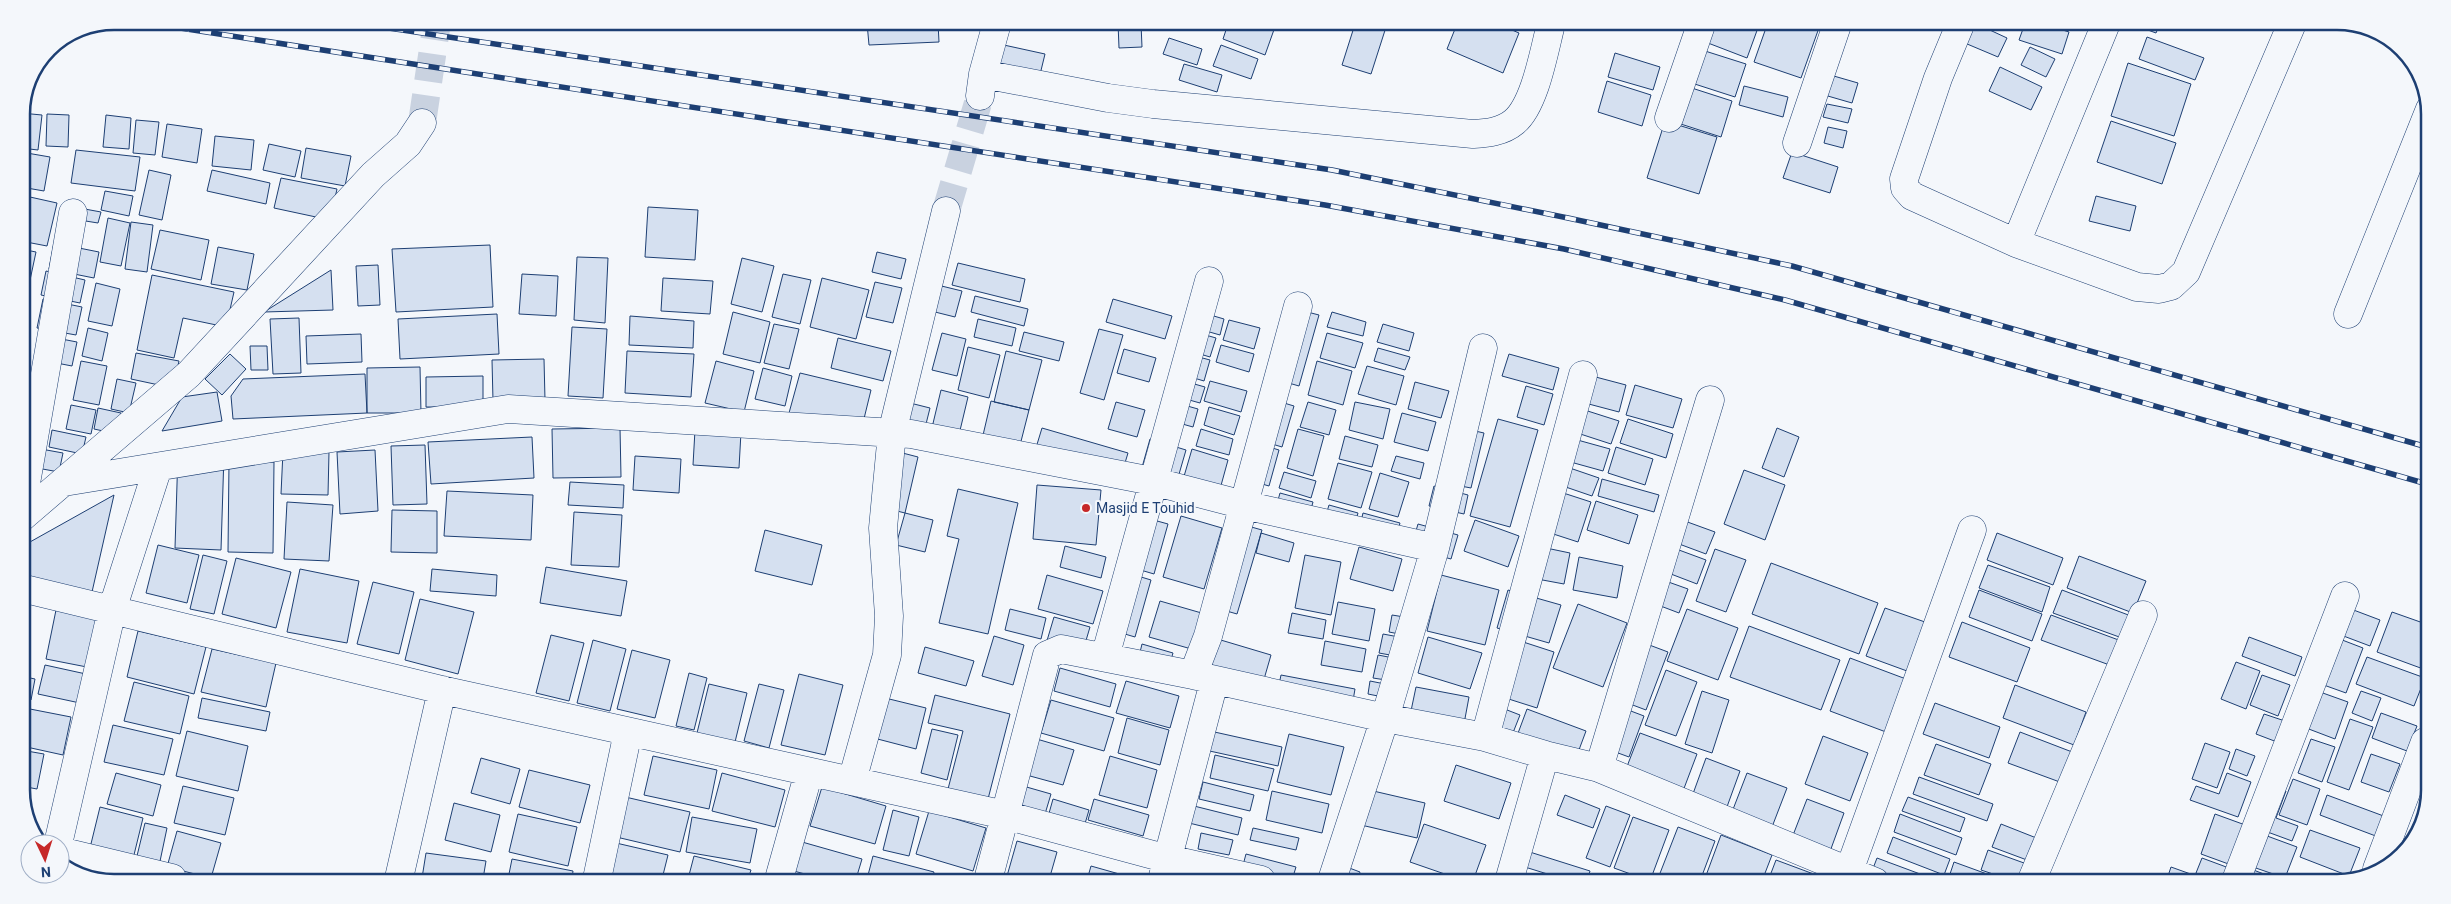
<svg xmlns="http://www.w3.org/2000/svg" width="2451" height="904" font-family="Roboto,sans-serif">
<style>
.building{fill:#d5e0f0;stroke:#1d3f73}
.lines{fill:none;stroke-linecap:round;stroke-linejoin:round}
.minor-tunnel{stroke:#c9d2e0;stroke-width:28;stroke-dasharray:28 14;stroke-linecap:butt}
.minor-casing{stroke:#1d3f73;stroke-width:29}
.minor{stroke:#f4f7fb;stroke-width:28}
.rail-casing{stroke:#1d3f73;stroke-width:5.5}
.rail{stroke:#f4f7fb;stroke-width:4;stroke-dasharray:11;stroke-linecap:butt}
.poi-dot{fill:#c62828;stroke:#f4f7fb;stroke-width:2}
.labels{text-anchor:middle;stroke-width:4;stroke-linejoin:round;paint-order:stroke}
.poi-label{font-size:14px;fill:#1d3f73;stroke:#f4f7fb;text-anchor:start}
.rim{fill:none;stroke:#1d3f73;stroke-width:2.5}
</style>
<rect width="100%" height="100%" fill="#f4f7fb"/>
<!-- building -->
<path class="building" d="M867,23H938L939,42L869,45Z
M1118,23L1141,24L1142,47L1119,48Z
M1228,24H1276L1265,55L1223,39Z
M1355,24H1387L1371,74L1342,65Z
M1457,24H1498L1519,33L1503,73L1447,49Z
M1700,25H1759L1747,58L1695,38Z
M1767,25H1820L1801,78L1754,62Z
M1967,25H1979L2007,38L1998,57L1960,41Z
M2024,26H2050L2069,32L2062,54L2019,40Z
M2137,26H2159L2156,33Z
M2147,37L2204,58L2195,80L2139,59Z
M1169,38L1202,49L1197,65L1163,54Z
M981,40L1045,54L1036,91L973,77Z
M1683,44L1746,64L1735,97L1673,77Z
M1221,45L1258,59L1251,79L1213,66Z
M2030,47L2055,59L2046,77L2021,65Z
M1615,53L1660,67L1653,90L1608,77Z
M2128,63L2191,84L2174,136L2111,116Z
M1184,64L1222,75L1217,92L1179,80Z
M2000,67L2042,87L2031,110L1989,91Z
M1813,70L1858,83L1852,103L1807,90Z
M1607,81L1651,95L1642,126L1598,112Z
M1670,81L1732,101L1721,137L1659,117Z
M1744,86L1788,97L1783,117L1739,105Z
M1827,104L1852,109L1848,123L1823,117Z
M21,113L42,115L38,150L21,148Z
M47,114L69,115L68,147L46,146Z
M106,115L131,118L129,149L103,147Z
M136,120L159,122L155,155L133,153Z
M1665,121L1717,137L1699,194L1647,178Z
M2111,121L2176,143L2162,184L2097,162Z
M167,124L202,129L197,163L162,157Z
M1828,127L1847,131L1843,148L1824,143Z
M215,136L254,140L251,170L212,166Z
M269,144L301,151L295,177L263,170Z
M306,148L351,156L345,186L301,178Z
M76,150L140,157L135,191L71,183Z
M21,152L50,157L44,191L21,187Z
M1792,152L1838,167L1830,193L1783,178Z
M149,170L171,175L162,220L139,215Z
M212,170L270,183L266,204L207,191Z
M281,178L337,189L330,220L274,208Z
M105,191L133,196L129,216L101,210Z
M21,195L57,203L47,246L21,241Z
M2096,196L2136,206L2130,231L2089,221Z
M63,205L101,212L98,223L61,217Z
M648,207L698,210L695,260L645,257Z
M108,218L130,223L121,266L100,262Z
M131,222L153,225L147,272L125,269Z
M160,230L209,240L201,280L151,269Z
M54,243L99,252L94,278L49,269Z
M490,245L493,307L396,312L392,249Z
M218,247L254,254L247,290L211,284Z
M21,249L36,252L26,299L21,298Z
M877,252L906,259L901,279L872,272Z
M577,257L608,258L605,323L574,320Z
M742,258L774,266L762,312L731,304Z
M958,263L1025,279L1020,302L952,285Z
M378,265L380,305L358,306L356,266Z
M331,270L333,310L264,312Z
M46,271L85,280L80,303L41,295Z
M522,274L558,276L556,316L519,314Z
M783,274L811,280L800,324L772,317Z
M152,275L234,292L226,327L183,318L174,358L137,350Z
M663,278L713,281L710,314L661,311Z
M822,278L869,290L856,339L810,327Z
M917,280L962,291L955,317L911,306Z
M875,282L902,288L893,323L866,317Z
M96,283L120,289L112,326L88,321Z
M975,296L1028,309L1024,326L971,312Z
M43,299L82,307L76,335L37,328Z
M1113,299L1172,316L1165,339L1106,322Z
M21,304L28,305L25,319L21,318Z
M1288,307L1319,315L1299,386L1268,377Z
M1190,309L1224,319L1220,335L1185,325Z
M733,312L770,322L760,363L723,354Z
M1332,312L1366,322L1363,336L1327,327Z
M497,314L499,354L400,359L398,319Z
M630,316L694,321L693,348L629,345Z
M299,318L301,373L273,374L270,319Z
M978,319L1016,328L1012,346L974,337Z
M1229,320L1260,328L1254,349L1223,340Z
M774,324L799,329L789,369L764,363Z
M1383,324L1414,333L1409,351L1377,342Z
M572,327L607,329L603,398L568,396Z
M88,328L108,333L102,361L82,356Z
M1099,329L1123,335L1104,400L1080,393Z
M1185,329L1216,338L1210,357L1180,348Z
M1024,332L1064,342L1059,361L1019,351Z
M942,333L966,339L957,376L932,370Z
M1327,333L1363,343L1355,368L1320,358Z
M361,334L362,362L307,364L306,336Z
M46,336L77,342L72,366L41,360Z
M838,338L891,351L883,381L831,368Z
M1221,345L1254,354L1249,372L1216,362Z
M250,346H267L268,370H251Z
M968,347L1000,355L989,398L958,390Z
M1378,348L1410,357L1405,370L1374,361Z
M1124,349L1156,358L1149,382L1117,373Z
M627,351L694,354L691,397L625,393Z
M1006,351L1042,360L1029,410L994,402Z
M1180,352L1210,360L1204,381L1174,372Z
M136,353L179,361L173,388L131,379Z
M230,354L246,369L222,395L205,379Z
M1509,354L1559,368L1553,390L1502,376Z
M544,359L545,400L493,401L492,360Z
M81,361L107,366L99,405L73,400Z
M716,361L754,371L744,412L705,403Z
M1317,361L1352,371L1343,405L1308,395Z
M1367,366L1404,376L1396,405L1358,394Z
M420,367L421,413H367V368Z
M763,368L792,376L785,406L755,399Z
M1573,371L1626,385L1619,412L1566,398Z
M800,373L871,390L861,431L789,413Z
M365,374L367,413L233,419L231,396L243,379Z
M483,376V407H426V377Z
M1173,378L1205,387L1200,403L1168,394Z
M117,379L136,383L129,413L111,409Z
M1210,381L1247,391L1241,412L1204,401Z
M1415,382L1449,391L1441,418L1408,409Z
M1635,385L1682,399L1673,428L1626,415Z
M1526,386L1553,394L1544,425L1517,417Z
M941,390L968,397L957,443L930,436Z
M217,392L222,421L162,431L182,397Z
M1264,397L1294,406L1282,447L1252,438Z
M1166,400L1198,409L1193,427L1161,418Z
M991,401L1029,410L1017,457L980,448Z
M906,402L930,408L923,436L899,430Z
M1116,402L1145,410L1137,437L1108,429Z
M1308,402L1336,410L1329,435L1300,427Z
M1355,402L1390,409L1383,439L1349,430Z
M71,405L96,410L91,434L66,429Z
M1572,406L1619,421L1611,444L1565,429Z
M1209,407L1240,416L1234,435L1204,425Z
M98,408L121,413L117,434L94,429Z
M1402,413L1436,422L1428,451L1394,442Z
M1498,419L1538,430L1510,527L1470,516Z
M1628,419L1673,434L1666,458L1620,443Z
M1453,426L1484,433L1471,488L1440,482Z
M620,428L621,477L553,478L552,429Z
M1042,428L1128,453L1121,476L1035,451Z
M1777,428L1799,437L1784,477L1762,468Z
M1201,429L1233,439L1229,455L1196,446Z
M1298,429L1324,436L1313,476L1287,468Z
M52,430L86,437L82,454L49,447Z
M695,430L741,432L739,468L693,465Z
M1345,436L1378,445L1372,467L1339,459Z
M1563,436L1610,449L1603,471L1556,458Z
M532,437L534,478L431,484L428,442Z
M1150,439L1186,450L1175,488L1139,478Z
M1252,442L1279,450L1269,486L1241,478Z
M425,445L427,504L393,505L391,446Z
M30,447L63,453L59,472L26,466Z
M1616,447L1653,459L1645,485L1608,473Z
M1192,449L1228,460L1217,500L1180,490Z
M375,450L378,511L340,514L337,452Z
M891,450L918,457L905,513L877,506Z
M283,451L329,452L328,495L281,494Z
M178,452L224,454L221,550L175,548Z
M635,456L681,459L679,493L633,490Z
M1396,456L1424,463L1420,479L1391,471Z
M229,462H274L273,553L228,552Z
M1338,463L1372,472L1361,508L1328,499Z
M1561,465L1599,478L1592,496L1554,483Z
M1744,470L1785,485L1765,540L1724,524Z
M1284,472L1316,481L1311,498L1279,488Z
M1380,473L1409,482L1398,517L1369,509Z
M1602,479L1659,495L1654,512L1598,496Z
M570,482L624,485L623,508L568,505Z
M1037,485L1101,490L1096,545L1033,539Z
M1434,486L1468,495L1464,514L1429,506Z
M958,489L1018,503L988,634L939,623L959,539L947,536Z
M1551,489L1591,502L1578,542L1538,529Z
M447,491L533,495L531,540L444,536Z
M1280,493L1313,502L1308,520L1275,511Z
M114,495L92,592L21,577V547Z
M1596,501L1638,515L1629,544L1587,530Z
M287,502L333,505L329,561L284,559Z
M1329,505L1358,513L1352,534L1323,525Z
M392,510L437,511V553L391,552Z
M574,512L622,515L619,567L571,565Z
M905,513L933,520L925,552L896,545Z
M1363,513L1400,523L1394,544L1358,534Z
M1132,514L1168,524L1154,574L1117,563Z
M1181,516L1222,528L1204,589L1163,577Z
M1671,516L1715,532L1706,554L1663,538Z
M1475,520L1519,536L1508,567L1464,551Z
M1230,521L1262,530L1237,614L1206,605Z
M1418,524L1458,535L1451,559L1411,548Z
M765,530L822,545L812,585L755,571Z
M1261,533L1294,543L1289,562L1256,553Z
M1997,533L2063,558L2053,585L1987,560Z
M1660,543L1706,560L1697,584L1650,566Z
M1527,544L1570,553L1564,584L1521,576Z
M158,545L199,555L187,603L146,593Z
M1065,546L1106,557L1101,578L1060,567Z
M1359,547L1402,559L1393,591L1350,579Z
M1715,549L1746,560L1726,612L1696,601Z
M203,555L227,561L214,614L190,609Z
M1305,555L1341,562L1331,615L1295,608Z
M2079,556L2146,581L2133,613L2067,588Z
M1579,557L1623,566L1617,598L1573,590Z
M236,558L291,572L276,628L222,614Z
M1771,563L1878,603L1859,654L1752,614Z
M1988,565L2050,587L2042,612L1979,588Z
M546,567L627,581L621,616L540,603Z
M300,569L359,581L347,643L287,632Z
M432,569L497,575L496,596L430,591Z
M1118,570L1151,580L1135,637L1101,627Z
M1646,574L1688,589L1679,613L1637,597Z
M1047,575L1103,591L1093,624L1038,609Z
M1441,575L1499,590L1485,645L1427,631Z
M373,582L414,592L399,654L357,644Z
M1508,590L1561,605L1549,643L1497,628Z
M1979,590L2042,614L2032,641L1969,617Z
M2062,590L2131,616L2122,638L2053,613Z
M420,599L474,612L458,674L405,660Z
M1160,601L1205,614L1195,650L1149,637Z
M1338,602L1375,609L1369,641L1332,634Z
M2335,603L2380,620L2370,646L2325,629Z
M1578,604L1627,623L1603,687L1553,668Z
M1885,608L1925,622L1907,671L1866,656Z
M1010,609L1046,618L1041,639L1005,630Z
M1687,609L1738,628L1718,680L1667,661Z
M56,610L103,619L92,668L46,659Z
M2392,612L2426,624V670L2377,652Z
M1292,613L1326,620L1323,639L1288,633Z
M1392,615L1423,620L1420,638L1389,632Z
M2051,615L2124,642L2115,667L2041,640Z
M1054,617L1090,627L1082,654L1046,644Z
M1962,622L2030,648L2017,682L1949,657Z
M1749,626L1840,660L1821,710L1730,677Z
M138,631L206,647L194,694L127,677Z
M2324,633L2363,648L2346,693L2307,679Z
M1383,634L1415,640L1412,659L1379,653Z
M551,635L584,643L569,701L536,693Z
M1204,635L1271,655L1260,693L1193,675Z
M994,636L1024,645L1013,685L982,676Z
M1428,637L1482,653L1470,689L1418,673Z
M2249,637L2302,657L2295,676L2242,656Z
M1514,639L1554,652L1537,708L1496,695Z
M593,640L626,649L610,711L577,703Z
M1636,640L1668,652L1646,710L1614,698Z
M1325,641L1366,649L1362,672L1321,665Z
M1142,644L1173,653L1167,673L1137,665Z
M925,647L974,661L966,686L918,673Z
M212,649L276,663L266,707L201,692Z
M632,650L670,660L655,718L617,709Z
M1378,655L1409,661L1405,683L1373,678Z
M2367,657L2425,678L2414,706L2356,684Z
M1850,658L1906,679L1886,732L1830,711Z
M2236,662L2260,671L2246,709L2221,699Z
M45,665L86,674L80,703L38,694Z
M1060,668L1116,684L1110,707L1054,691Z
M1666,670L1697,682L1676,736L1645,725Z
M689,673L707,678L694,730L676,726Z
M799,674L843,685L825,755L781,745Z
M1281,675L1355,689L1350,718L1275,704Z
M2262,675L2290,685L2278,716L2250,705Z
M21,676L35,679L31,700L21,698Z
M1126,681L1179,696L1170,728L1116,713Z
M1370,681L1405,688L1403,701L1368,694Z
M134,682L189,696L180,734L124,721Z
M709,684L747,693L735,742L697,733Z
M759,684L784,690L769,748L744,741Z
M2015,685L2086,712L2074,745L2003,718Z
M1416,687L1469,697L1461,740L1407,730Z
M2306,687L2348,702L2335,739L2293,723Z
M1702,691L1729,700L1712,753L1685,744Z
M2361,691L2381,698L2372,721L2352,713Z
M935,695L1010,714L988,799L948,789L963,731L928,723Z
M877,696L926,708L916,749L866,736Z
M202,698L270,712L266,731L198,718Z
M1051,700L1114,718L1104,751L1041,733Z
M1489,703L1520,715L1505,753Z
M1935,703L2000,727L1989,758L1923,734Z
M1615,705L1644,716L1629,757L1599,746Z
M30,709L71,717L63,755L22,746Z
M1527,709L1586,731L1573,766L1514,744Z
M2381,713L2417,726L2407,751L2372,738Z
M2264,714L2285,721L2277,742L2256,734Z
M1127,718L1169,730L1160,765L1118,753Z
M2350,719L2373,727L2349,790L2327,782Z
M113,725L173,739L164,775L104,762Z
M932,729L958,735L947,780L921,773Z
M187,731L248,746L238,791L176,776Z
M1210,731L1282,747L1278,766L1205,750Z
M2020,732L2080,755L2068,785L2008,763Z
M1640,733L1697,754L1683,791L1626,769Z
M1289,734L1344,747L1331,795L1277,782Z
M1823,736L1868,753L1850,801L1805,784Z
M1030,737L1074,750L1063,785L1019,773Z
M2311,739L2335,747L2322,782L2298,773Z
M2205,743L2230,752L2217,788L2192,779Z
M1936,744L1991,764L1979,795L1924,775Z
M2236,749L2255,756L2247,776L2229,769Z
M21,750L44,754L37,789L21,786Z
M2371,754L2400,764L2389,792L2361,782Z
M1215,755L1274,769L1268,791L1210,778Z
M653,756L717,770L709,809L644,795Z
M1110,756L1157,770L1147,808L1099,795Z
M481,758L520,769L510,804L471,793Z
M1706,758L1740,771L1720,826L1686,813Z
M1456,765L1511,783L1499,819L1444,801Z
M529,770L590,785L580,823L519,807Z
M116,773L161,785L153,816L107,804Z
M722,773L785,790L775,827L712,811Z
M1747,773L1787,788L1767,840L1727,825Z
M2227,773L2251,782L2238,817L2190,800L2196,786L2219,794Z
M1919,777L1993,804L1987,821L1913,794Z
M2293,779L2320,789L2307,825L2279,815Z
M1203,782L1254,795L1250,811L1199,799Z
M1016,784L1051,794L1042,824L1007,814Z
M2270,785L2286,791L2276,818L2298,826L2292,841L2254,827Z
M183,786L234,798L225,835L174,823Z
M822,787L886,806L875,844L810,826Z
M1356,787L1425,803L1417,838L1348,822Z
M1272,791L1329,804L1322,833L1266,820Z
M1565,795L1600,809L1593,828L1557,815Z
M2327,795L2389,818L2381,838L2320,815Z
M621,796L690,812L680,852L612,836Z
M1908,797L1965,818L1960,832L1902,811Z
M1053,799L1089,810L1082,834L1046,824Z
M1094,799L1149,815L1143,836L1088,820Z
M1807,799L1844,813L1828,857L1790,843Z
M454,803L500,815L491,852L445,840Z
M1194,806L1242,818L1238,835L1189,823Z
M1606,806L1630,815L1610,867L1586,858Z
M100,807L143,818L132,863L89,852Z
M893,810L919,817L909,856L883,850Z
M929,811L986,828L973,871L916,854Z
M518,814L577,827L568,866L509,852Z
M1900,814L1962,838L1956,855L1894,832Z
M2215,814L2248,826L2234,866L2201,854Z
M692,817L757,829L750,863L686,852Z
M1633,817L1669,830L1650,881L1614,868Z
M145,823L167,828L159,866L136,860Z
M1424,824L1486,845L1473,881H1465L1410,862Z
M2001,824L2044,841L2035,863L1992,847Z
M1678,827L1715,841L1700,881H1657Z
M1253,828L1299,838L1296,850L1250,840Z
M2310,830L2360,848L2349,876L2300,857Z
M177,831L221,843L211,878L167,867Z
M1201,833L1233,840L1229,855L1198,849Z
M2259,833L2297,847L2285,878L2247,865Z
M1721,835L1772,855L1762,881H1704Z
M1893,837L1950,859L1944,875L1887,853Z
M603,840L668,855L662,879H600Z
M795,840L862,859L856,879H824L786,869Z
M1017,841L1057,852L1049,880H1019L1007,876Z
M1517,848L1590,871L1587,881H1570L1512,863Z
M1988,850L2024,863L2017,882L1981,870Z
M426,853L486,861L483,879L422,878Z
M1246,854L1296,867L1292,880H1239Z
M694,856L751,870L748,879H688Z
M873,856L934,872L932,880L867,879Z
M1877,858L1939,881L1877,882L1869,879Z
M2202,858L2229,868L2223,882L2196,873Z
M512,859L573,871L572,879H508Z
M1776,860L1819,876L1817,882L1768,881Z
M1954,862L2009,882H1963L1949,877Z
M1336,863L1360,872L1357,881H1339Z
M2240,865L2288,883H2234Z
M1091,866L1137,879V880H1087Z
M2171,867L2213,882H2166Z
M1616,874L1636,881H1614Z"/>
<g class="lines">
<!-- minor-tunnel -->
<path class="minor-tunnel" d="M422,123L437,22
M946,211L980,96"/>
<defs>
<path id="minor" d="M1960,25L1938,78L1904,179L1905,188L1912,196L2016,243L2137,287L2159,289L2171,286L2186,272L2291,26
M983,74L1108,98L1153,104L1473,134C1487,133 1502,132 1514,122C1535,105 1544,51 1551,24
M980,96L983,74L997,23
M1669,118L1701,25
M1797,143L1837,25
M2016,243L2105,26
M2348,314L2430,109
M64,482L508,409L911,434L1152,481L1244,505L1435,548
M21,512L73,213
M21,518L189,374L373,175L408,144L422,123
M21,588L442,690L1005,815L1168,859L1261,880
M1105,657L1209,281
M1193,675L1208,636L1298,306
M1485,737L1583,375
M1599,768L1710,400
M852,781L887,655L889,616L883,528L892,433L946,211
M58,844L112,610L158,467
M60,851L172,878
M2377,869L2425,742
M399,878L442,690
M597,879L628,732
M779,879L809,772
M988,880L1047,655L1061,649L1193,675L1385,718L1485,737L1545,755L1599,768L1875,882
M1162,880L1214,682
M1332,880L1385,718L1435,548L1483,348
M1509,881L1545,755
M1845,882L1972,530
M2031,882L2143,615
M2235,883L2345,596"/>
</defs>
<!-- minor casing -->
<use href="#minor" class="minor-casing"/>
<!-- minor -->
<use href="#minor" class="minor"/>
<defs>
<path id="rail" d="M135,21L1325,205L1564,249L1785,300L2427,484
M349,22L1332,170L1568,218L1792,266L2427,447"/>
</defs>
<!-- rail casing -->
<use href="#rail" class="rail-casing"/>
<!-- rail -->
<use href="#rail" class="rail"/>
</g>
<!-- markers -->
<circle class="poi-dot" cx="1086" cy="508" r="5"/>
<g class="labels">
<!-- poi labels -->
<g class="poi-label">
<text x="1096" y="513">Masjid E Touhid</text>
</g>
</g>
<!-- crop -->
<path d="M0 0H2451V904H0ZM114 30H2337A84 84 0 0 1 2421 114V790A84 84 0 0 1 2337 874H114A84 84 0 0 1 30 790V114A84 84 0 0 1 114 30Z" fill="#f4f7fb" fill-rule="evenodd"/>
<path class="rim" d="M114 30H2337A84 84 0 0 1 2421 114V790A84 84 0 0 1 2337 874H114A84 84 0 0 1 30 790V114A84 84 0 0 1 114 30Z"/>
<!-- north arrow -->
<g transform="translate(45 859) rotate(176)"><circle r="24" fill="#f4f7fb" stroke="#9eadc5"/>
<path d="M0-4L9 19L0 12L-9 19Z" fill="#c62828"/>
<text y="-8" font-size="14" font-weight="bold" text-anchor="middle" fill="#1d3f73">N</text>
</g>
</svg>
